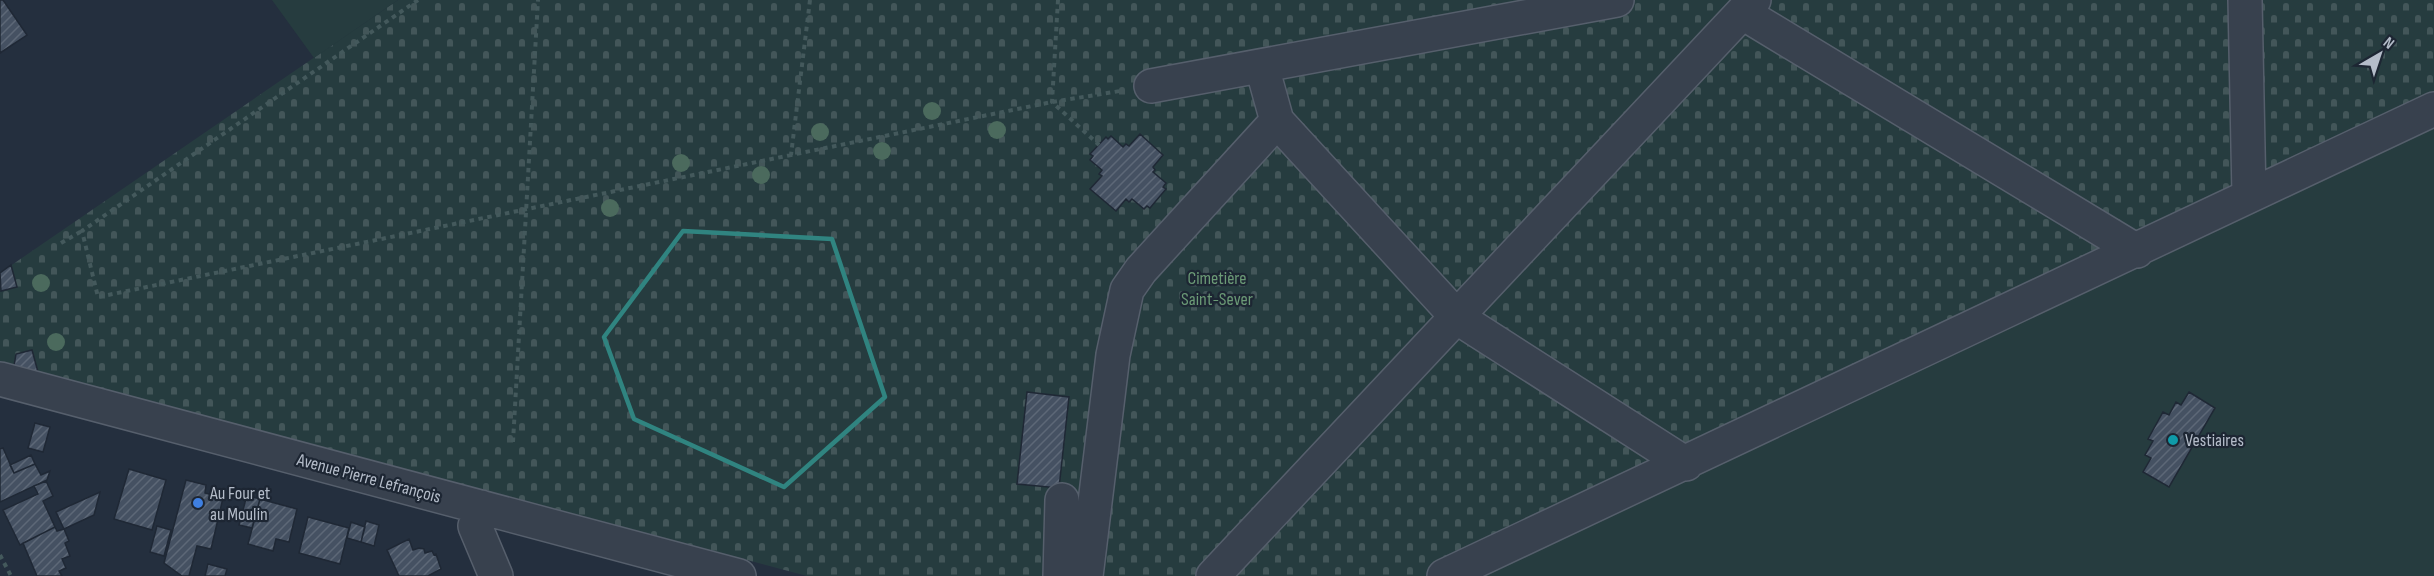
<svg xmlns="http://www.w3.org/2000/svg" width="2434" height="576" font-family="'Sofia Sans Condensed',sans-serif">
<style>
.cemetery{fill:url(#cemetery-stones)}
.pitch{fill:#263c3f}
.building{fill:url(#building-hatch);stroke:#1f2835;stroke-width:1.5}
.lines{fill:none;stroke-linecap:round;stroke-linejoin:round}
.minor-casing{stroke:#565f6c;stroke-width:36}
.path{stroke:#44595c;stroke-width:4;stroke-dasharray:4.5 4.5;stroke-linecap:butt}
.minor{stroke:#38414e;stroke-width:33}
.tree{fill:#4b6a5d}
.marked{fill:none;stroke:#308480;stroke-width:4.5;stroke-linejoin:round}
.culture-dot{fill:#0f9aa8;stroke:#1d2633;stroke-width:2}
.shop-dot{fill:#3f7fe0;stroke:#1d2633;stroke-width:2}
.labels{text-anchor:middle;stroke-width:4.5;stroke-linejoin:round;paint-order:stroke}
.park-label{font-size:18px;fill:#6b9a76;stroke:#1d2633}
.poi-label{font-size:18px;fill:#b4bcc9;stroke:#1d2633;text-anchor:start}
.street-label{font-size:18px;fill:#b4bcc9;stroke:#1d2633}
</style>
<defs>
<pattern id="cemetery-stones" width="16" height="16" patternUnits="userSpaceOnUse" patternTransform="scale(1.5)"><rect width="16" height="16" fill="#263c3f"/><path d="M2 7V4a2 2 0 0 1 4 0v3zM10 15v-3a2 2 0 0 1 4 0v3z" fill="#435659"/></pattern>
<pattern id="building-hatch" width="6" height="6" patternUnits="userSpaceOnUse" patternTransform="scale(1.5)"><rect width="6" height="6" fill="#455162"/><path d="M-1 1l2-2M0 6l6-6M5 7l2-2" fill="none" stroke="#5d6877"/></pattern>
</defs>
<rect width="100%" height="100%" fill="#242f3e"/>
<!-- cemetery -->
<path class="cemetery" d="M398,0H2434V122L1476,576H807L0,361V273Z"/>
<!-- pitch -->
<path class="pitch" d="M272,0H398L314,58Z
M2434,122V576H1476Z"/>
<!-- building -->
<path class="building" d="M0,0H3L27,35L0,53Z
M1140,134L1163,155L1153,167L1155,170L1153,172L1166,183L1163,187L1166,189L1150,208L1147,206L1144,209L1132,199L1129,202L1126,199L1116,211L1090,189L1102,176L1099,174L1102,170L1090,160L1093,156L1090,154L1106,137L1108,139L1111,136L1123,147L1126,144L1129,146Z
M11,265L17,287L1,291L0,273Z
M32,350L38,372L14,366L16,354Z
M1027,392L1069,397L1059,488L1017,484Z
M2189,392L2215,408L2169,487L2143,472L2151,458L2145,455L2153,441L2148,439L2163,412L2169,415L2176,402L2181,405Z
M35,423L50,427L43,452L28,448Z
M3,448L14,473L35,464L41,475L50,471L47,480L0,502V449Z
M31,455L35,464L14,473L10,465Z
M129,469L166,480L152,530L114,519Z
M186,480L206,485L205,493L223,498L211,549L197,546L189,576H182L164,563Z
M46,481L53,496L43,501L55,527L20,545L3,510L38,494L34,486Z
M100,492L94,515L64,529L56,512Z
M247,495L260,499L252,528L239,525Z
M260,499L297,509L289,542L276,539L273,551L248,544Z
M308,517L349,528L340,564L299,553Z
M366,521L379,525L374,546L361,542Z
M351,522L365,527L361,542L347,538Z
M157,526L171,530L164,556L150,552Z
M55,527L57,531L64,529L69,541L65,543L70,556L62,559L66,568L59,571L62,576H37L23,543Z
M409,539L413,550L419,548L424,549L425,553L432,551L434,555L436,554L441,569L428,576H399L387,550Z
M208,564L227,569L225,576H205Z"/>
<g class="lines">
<defs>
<path id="minor" d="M2245,0L2249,196
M1743,13L2137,251
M1262,67L1277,121L1458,318L1686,464
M1151,86L1617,0
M0,379L739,576
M481,507L475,526L496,576
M1060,576L1062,500
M1086,576L1113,355L1127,290L1141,270L1277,121
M1213,576L1754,0
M1444,576L2434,109"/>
</defs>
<!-- minor casing -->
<use href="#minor" class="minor-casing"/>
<!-- path -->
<path class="path" d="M418,0L82,231L98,297L791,155
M810,0L791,155L1052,102L1120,91
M1058,0L1052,102L1099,145
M61,243L82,231
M513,442L538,0
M0,555L11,576"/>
<!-- minor -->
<use href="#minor" class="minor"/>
</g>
<!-- trees -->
<g class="tree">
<circle cx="932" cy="111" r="9"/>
<circle cx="997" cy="130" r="9"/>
<circle cx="820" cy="132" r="9"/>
<circle cx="882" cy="151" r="9"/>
<circle cx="681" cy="163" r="9"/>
<circle cx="761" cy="175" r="9"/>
<circle cx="610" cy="208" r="9"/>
<circle cx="41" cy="283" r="9"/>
<circle cx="56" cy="342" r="9"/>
</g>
<!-- marked area -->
<path class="marked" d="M683,231L832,239L885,397L784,487L634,419L604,337Z"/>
<!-- markers -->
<circle class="culture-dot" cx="2173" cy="440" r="6"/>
<circle class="shop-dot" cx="198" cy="503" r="6"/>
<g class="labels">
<!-- park labels -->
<g class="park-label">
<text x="1217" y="284">Cimetière<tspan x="1217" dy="21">Saint-Sever</tspan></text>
</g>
<!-- poi labels -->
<g class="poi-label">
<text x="2185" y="446">Vestiaires</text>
<text x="210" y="499">Au Four et<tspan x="210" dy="21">au Moulin</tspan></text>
</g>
<!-- street labels -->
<g class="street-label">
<text transform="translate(369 478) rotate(15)" y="6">Avenue Pierre Lefrançois</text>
</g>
</g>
<!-- north arrow -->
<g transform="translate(2380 54) rotate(39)" stroke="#1d2633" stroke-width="4.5" paint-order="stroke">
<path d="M0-4.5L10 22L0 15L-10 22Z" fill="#b4bcc9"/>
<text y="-9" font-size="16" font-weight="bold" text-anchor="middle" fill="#b4bcc9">N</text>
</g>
</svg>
